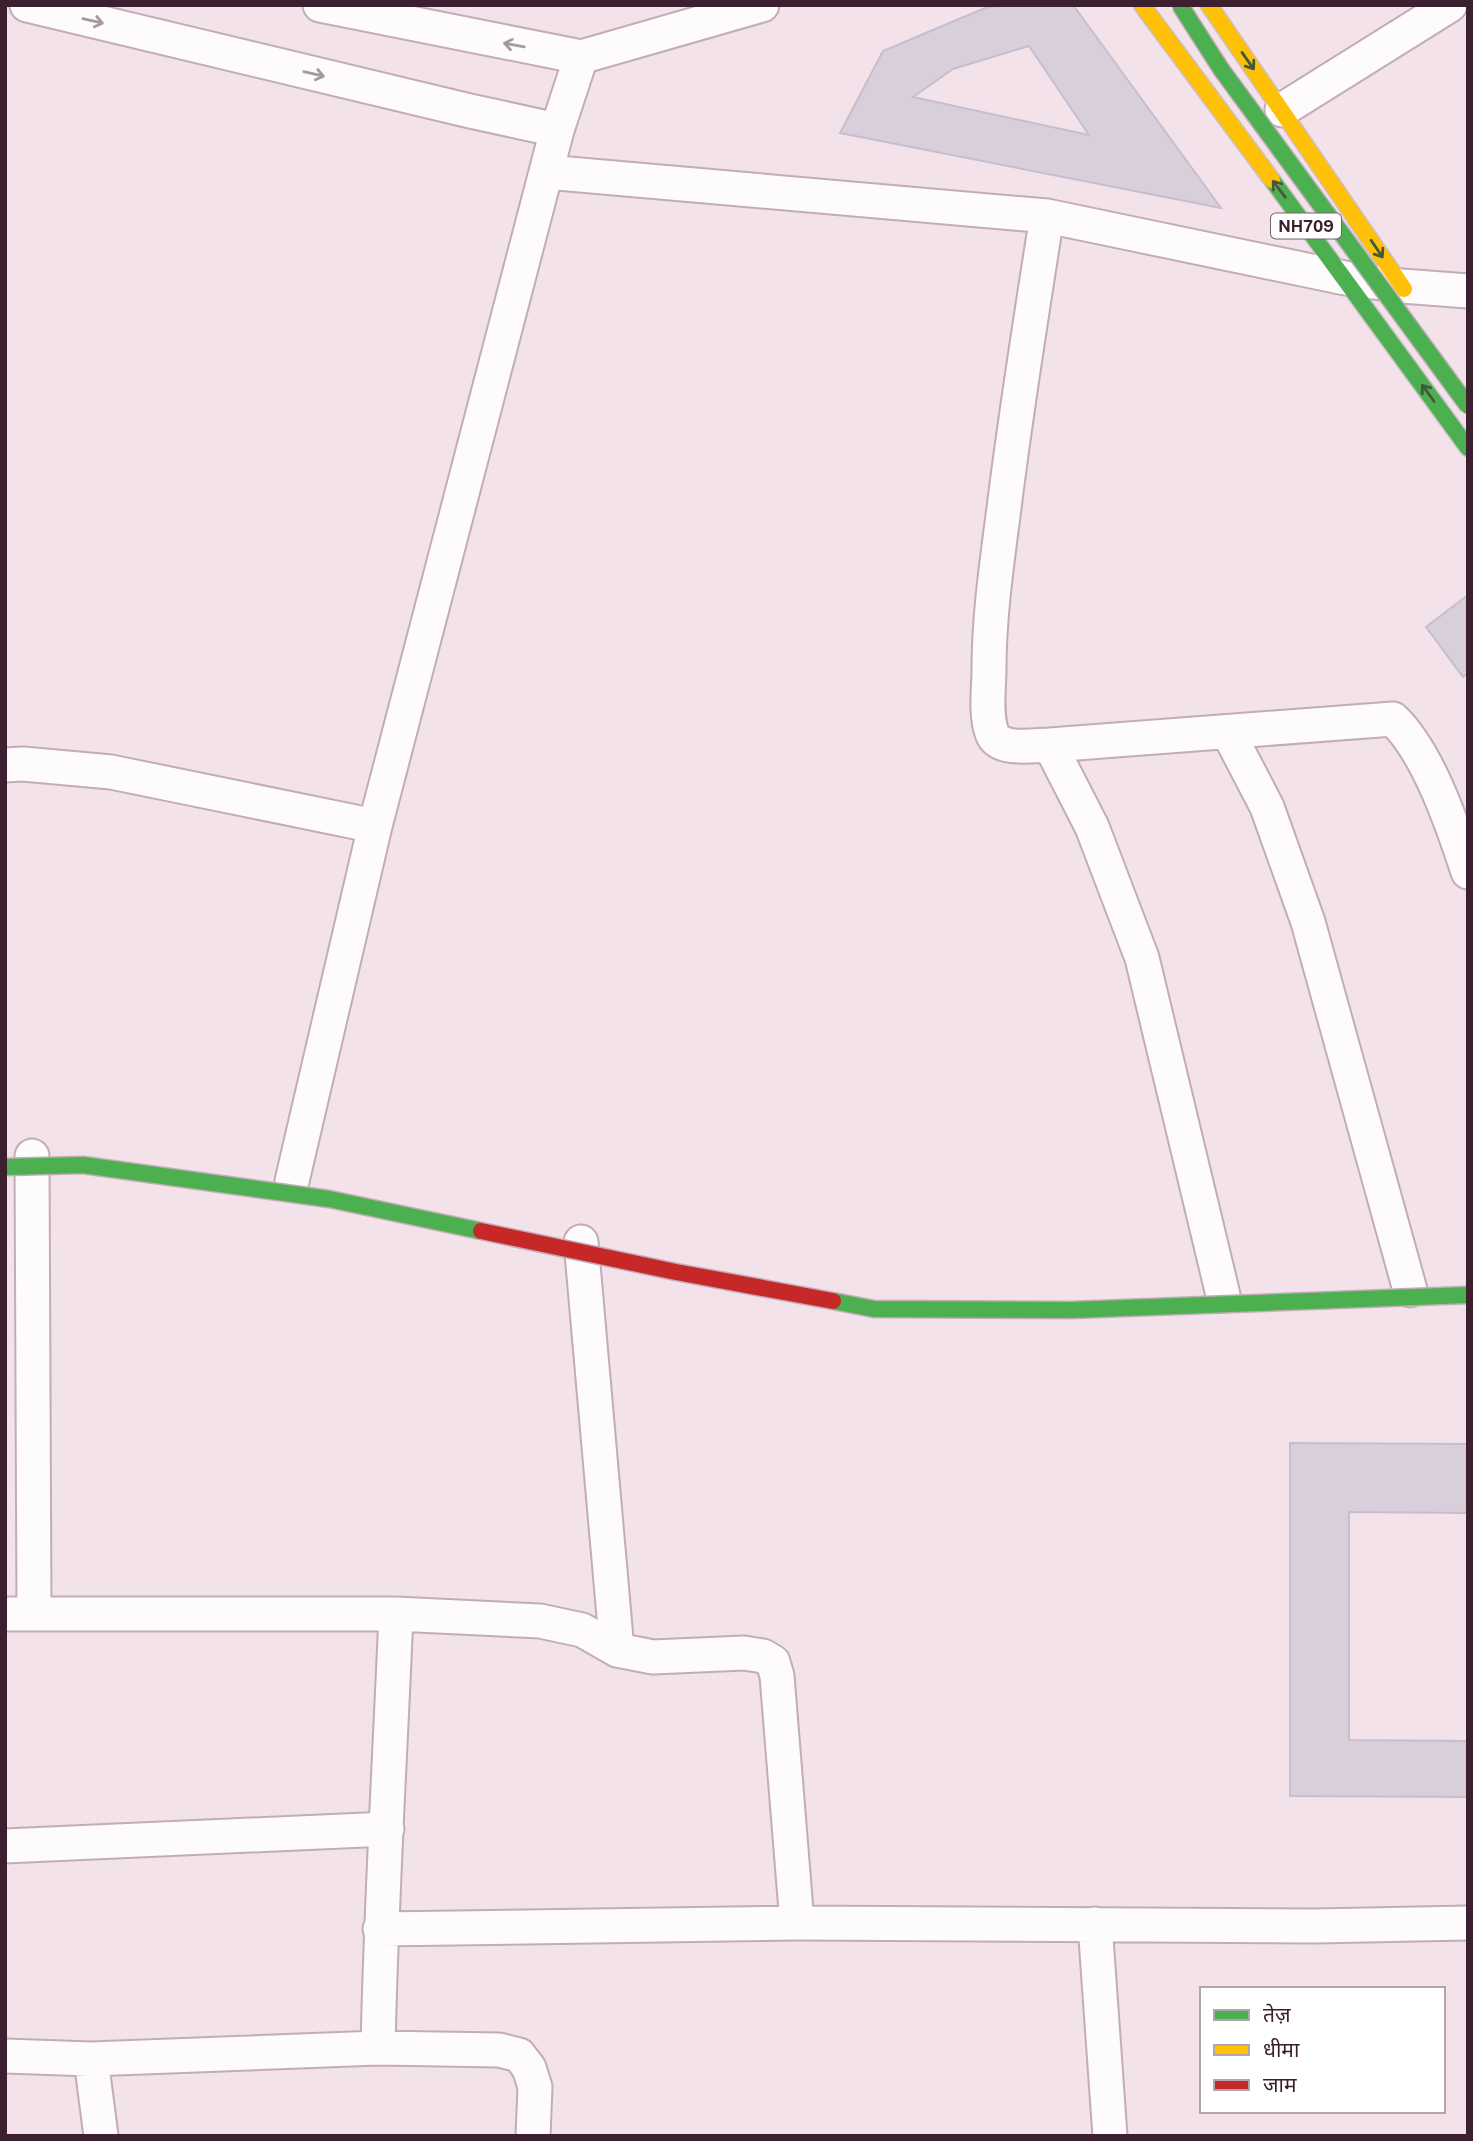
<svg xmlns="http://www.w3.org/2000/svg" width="1473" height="2141" font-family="'Public Sans','Noto Sans Devanagari',sans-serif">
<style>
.building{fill:#d8cfdb;stroke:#c6bece;stroke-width:2;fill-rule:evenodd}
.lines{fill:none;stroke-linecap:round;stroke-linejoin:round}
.street-casing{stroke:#c2adb7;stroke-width:37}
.fast-casing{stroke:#ccc0c6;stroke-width:19}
.slow-casing{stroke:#ccc0c6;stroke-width:19}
.street{stroke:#fdfbfc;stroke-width:33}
.fast{stroke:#4caf50;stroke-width:16}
.slow{stroke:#ffc107;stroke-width:16}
.fast-bridge-casing{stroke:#c2adb7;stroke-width:19;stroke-linecap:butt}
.jam-bridge-casing{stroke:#c2adb7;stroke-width:19;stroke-linecap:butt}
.fast-bridge{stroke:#4caf50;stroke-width:16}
.jam-bridge{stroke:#c62828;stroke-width:16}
.oneway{stroke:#a698a0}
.oneway2{stroke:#42593c}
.labels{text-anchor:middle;stroke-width:5;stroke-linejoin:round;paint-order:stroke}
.shield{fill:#fff;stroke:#76636d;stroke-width:2}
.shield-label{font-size:16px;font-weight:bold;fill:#3c202f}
</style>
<rect width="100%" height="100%" fill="#f3e2ea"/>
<!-- building -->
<path class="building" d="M1001,5H1073L1221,208L840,133L883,51L985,8ZM1029,46L1089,135L913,97L953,69Z
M1468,595V673L1463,677L1426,627Z
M1290,1443L1468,1444V1513L1349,1512V1740L1468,1741V1797L1290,1796Z"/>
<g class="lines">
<defs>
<path id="street" d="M27,5L470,111L557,130
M320,5L581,57
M1282,110L1450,5
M546,172L1047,216L1345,278L1402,286L1468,291
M1047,216C1032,310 1017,405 1005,500C998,556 989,612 989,669C989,688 985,714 992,733C999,752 1034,745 1050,745L1393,719C1428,752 1453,826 1468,872
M1228,732L1267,807L1308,922L1410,1290
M1050,745L1092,827L1142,958L1223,1295
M5,765L23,764L111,772L375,826
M32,1156L34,1613
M292,1181L375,826L557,130L581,57L762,5
M581,1242L617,1650
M5,1614H396L540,1621L582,1630L617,1650L653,1657L744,1653L763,1656L773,1662L777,1676L797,1923
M5,1846L387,1829
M1095,1924L1110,2136
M380,1929L797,1923L1315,1926L1468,1923
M378,2048C381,1903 390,1759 396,1614
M5,2056L91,2059L378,2048L499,2050L519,2055L529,2068L535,2087L533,2136
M91,2059L101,2136"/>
<path id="fast" d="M1272,180L1468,448"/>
<path id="slow" d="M1142,5L1272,180
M1209,5L1404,289"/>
</defs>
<!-- street casing -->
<use href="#street" class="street-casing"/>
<!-- fast casing -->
<use href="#fast" class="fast-casing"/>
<!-- slow casing -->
<use href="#slow" class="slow-casing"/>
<!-- street -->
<use href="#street" class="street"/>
<!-- fast -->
<use href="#fast" class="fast"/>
<!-- slow -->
<use href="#slow" class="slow"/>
<defs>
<path id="fast-bridge" d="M1180,5L1221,69L1468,406
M5,1167L83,1165L329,1199L481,1231
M833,1301L874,1309L1072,1310L1468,1295"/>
<path id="jam-bridge" d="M481,1231L676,1272L833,1301"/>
</defs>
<!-- fast-bridge casing -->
<use href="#fast-bridge" class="fast-bridge-casing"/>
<!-- jam-bridge casing -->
<use href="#jam-bridge" class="jam-bridge-casing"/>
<!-- fast-bridge -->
<use href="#fast-bridge" class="fast-bridge"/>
<!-- jam-bridge -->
<use href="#jam-bridge" class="jam-bridge"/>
</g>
<!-- one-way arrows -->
<defs><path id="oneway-shaft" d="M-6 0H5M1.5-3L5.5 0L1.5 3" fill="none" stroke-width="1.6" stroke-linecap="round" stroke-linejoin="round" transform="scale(1.75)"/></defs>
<g class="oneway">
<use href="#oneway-shaft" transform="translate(93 21) rotate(13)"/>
<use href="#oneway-shaft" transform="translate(514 45) rotate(-170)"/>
<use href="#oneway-shaft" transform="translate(314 74) rotate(13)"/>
</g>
<g class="oneway2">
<use href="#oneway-shaft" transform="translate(1248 61) rotate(55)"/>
<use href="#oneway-shaft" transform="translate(1279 189) rotate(-127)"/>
<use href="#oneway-shaft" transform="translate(1377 249) rotate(56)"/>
<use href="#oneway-shaft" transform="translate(1428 393) rotate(-126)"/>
</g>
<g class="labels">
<!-- shield labels -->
<rect class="shield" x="1271" y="213.5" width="70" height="25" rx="5"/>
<g class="shield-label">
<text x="1306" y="232">NH709</text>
</g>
</g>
<!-- border -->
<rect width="1473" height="2141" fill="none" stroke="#3c202f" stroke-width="14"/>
<!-- legend -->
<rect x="1200" y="1987" width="245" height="126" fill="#ffffff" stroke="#b1a6ac" stroke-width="2"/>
<rect x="1214" y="2010" width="35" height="10" fill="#4caf50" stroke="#b1a6ac" stroke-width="2"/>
<text x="1263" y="2022" font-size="21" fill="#3c202f">तेज़</text>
<rect x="1214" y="2045" width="35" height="10" fill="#ffc107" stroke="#b1a6ac" stroke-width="2"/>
<text x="1263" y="2057" font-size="21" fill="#3c202f">धीमा</text>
<rect x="1214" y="2080" width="35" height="10" fill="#c62828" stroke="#b1a6ac" stroke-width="2"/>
<text x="1263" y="2092" font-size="21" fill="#3c202f">जाम</text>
</svg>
